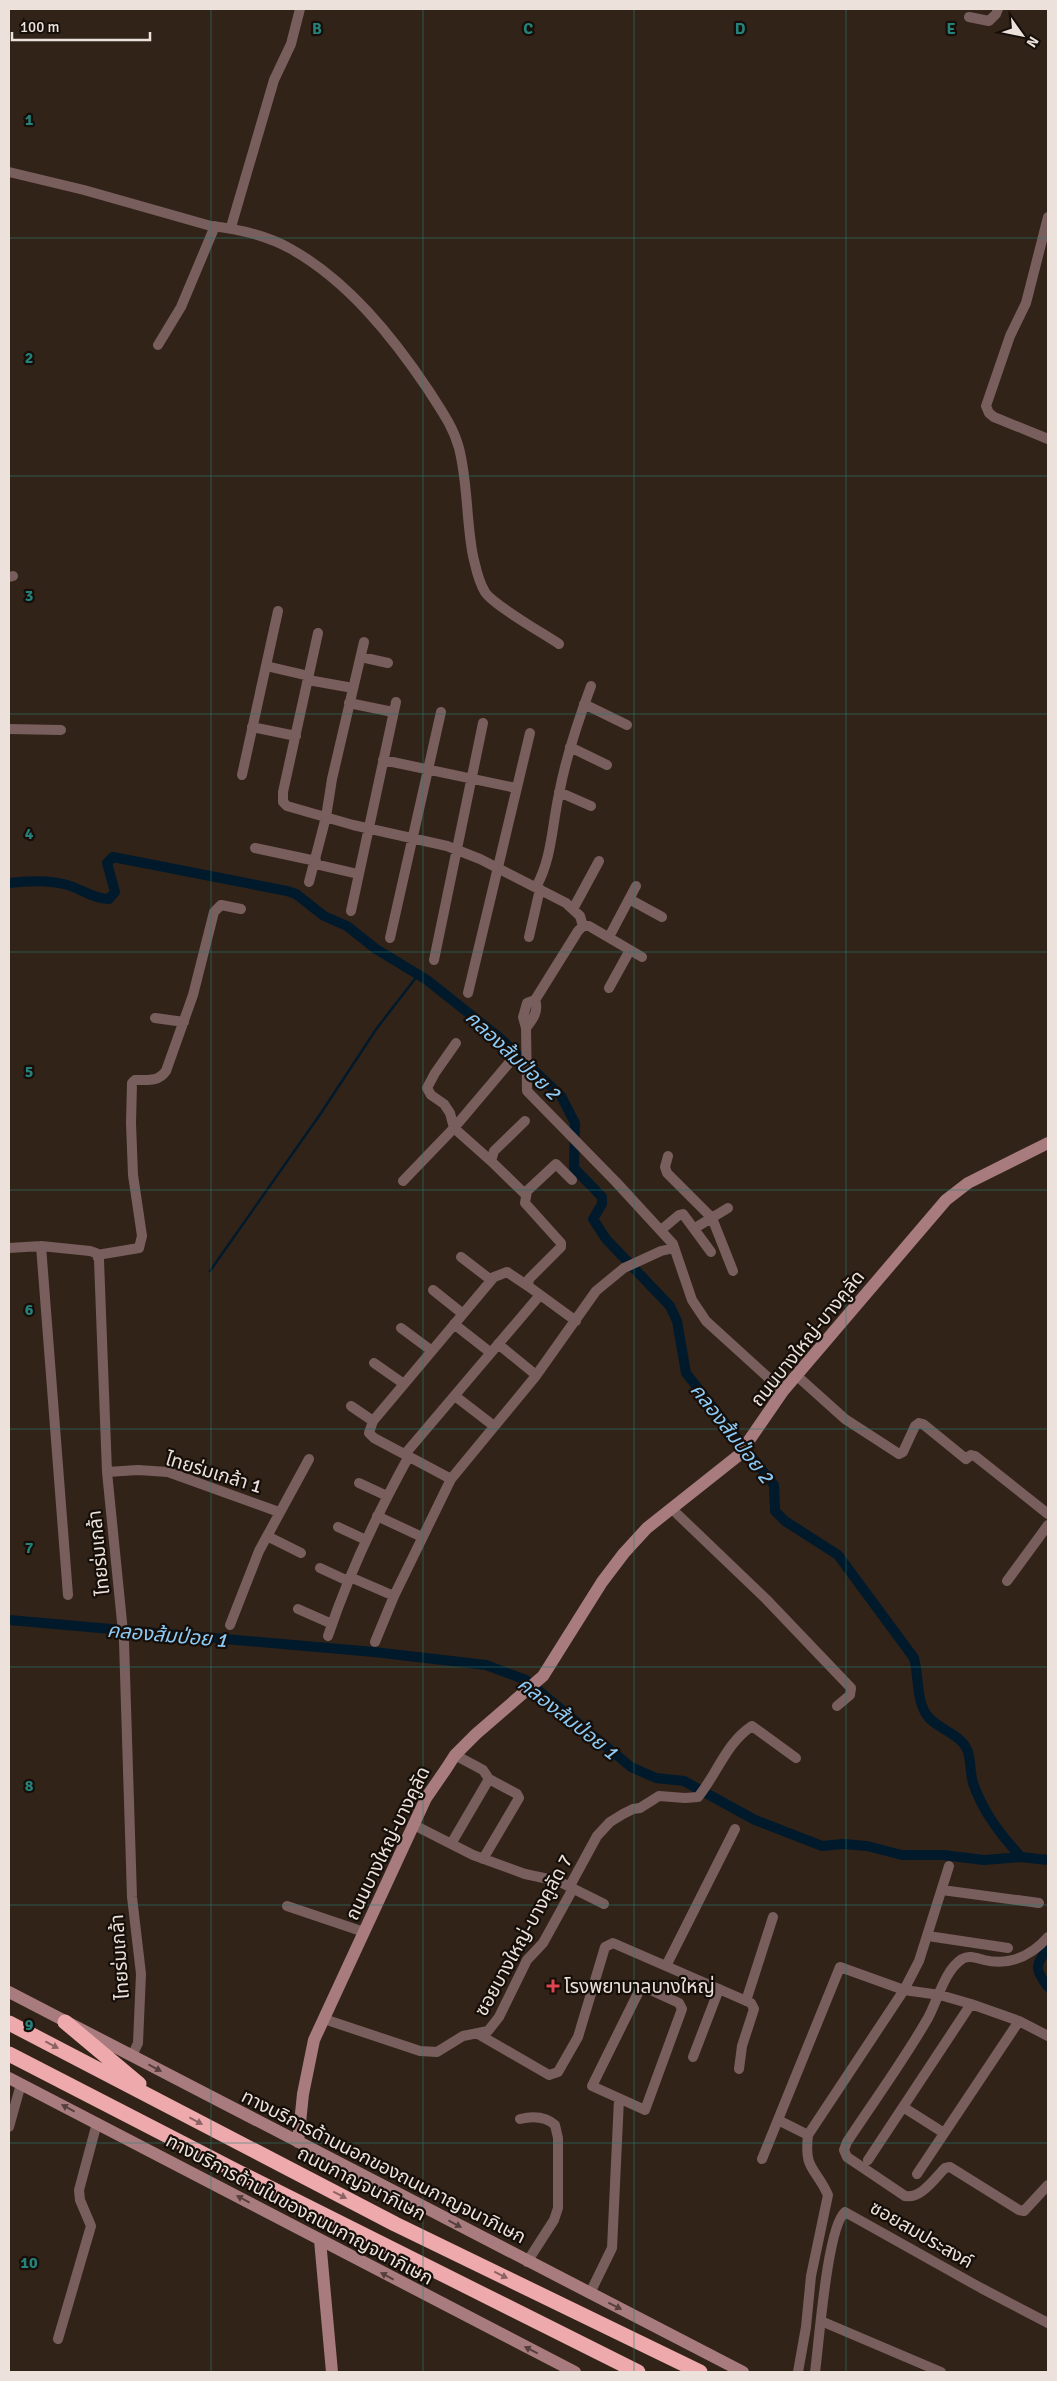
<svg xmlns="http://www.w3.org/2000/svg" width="1057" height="2381" font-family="Signika,'Noto Sans Thai',sans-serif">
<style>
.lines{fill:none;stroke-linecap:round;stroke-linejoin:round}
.stream{stroke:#001a2c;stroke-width:2.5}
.canal{stroke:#001a2c;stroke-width:10}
.street{stroke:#795e5e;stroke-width:10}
.secondary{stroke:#a87c7e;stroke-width:12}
.highway{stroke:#eda9ac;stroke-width:15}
.oneway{fill:#8c6363}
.oneway2{fill:#573f3e}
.grid{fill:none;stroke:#258179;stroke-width:1;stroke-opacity:0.55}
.health-dot{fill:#e0444e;stroke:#150e09;stroke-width:2}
.labels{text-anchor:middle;stroke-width:4.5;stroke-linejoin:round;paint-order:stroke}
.street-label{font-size:19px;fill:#ece2db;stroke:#150e09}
.poi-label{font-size:19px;fill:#ece2db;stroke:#150e09;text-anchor:start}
.water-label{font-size:20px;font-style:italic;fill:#8dcbf7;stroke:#150e09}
.grid-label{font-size:16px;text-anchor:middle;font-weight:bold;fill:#258179;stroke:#150e09;stroke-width:4.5;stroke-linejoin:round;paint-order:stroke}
</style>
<rect width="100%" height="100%" fill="#322318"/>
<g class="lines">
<!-- stream -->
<path class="stream" d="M210,1271L319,1116L377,1028L418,975"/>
<!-- canal -->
<path class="canal" d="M9,883C26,881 47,880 64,884C81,888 92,899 109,899L115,892L107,863L113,857L287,891L296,894L324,916L347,926L376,949L427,980L500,1038L561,1096L575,1123L574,1168L602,1197V1204L593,1219L606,1239L670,1306L677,1321L686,1373L774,1485L775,1511L785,1521L838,1555L914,1658C919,1676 916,1698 926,1714C935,1729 962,1733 968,1752C971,1762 970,1773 973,1783C983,1812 1000,1834 1021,1857
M9,1620L374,1652L486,1665L526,1680L631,1767L656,1778L684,1781L755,1820L822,1846L843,1844L867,1846L902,1855H943L984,1860L1021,1857L1048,1860
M1048,1949C1034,1965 1035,1970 1048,1987"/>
<!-- street -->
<path class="street" d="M969,17L989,21L996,14L998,9
M9,172L84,190L211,226C239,229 266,235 291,249C348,281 393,337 429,391C441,410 453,426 459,448C468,483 466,520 473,556C476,568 478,581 485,592C492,604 544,634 559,644
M1048,217L1026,303L1010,336L986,406L989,413L994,417L1048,439
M231,227L274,80L291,44L300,9
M158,345L181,307L215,226
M9,577L13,576
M318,633L283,792V802L287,806L353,825L447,846L480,859L566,903L580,916L583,926
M361,657L388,663
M266,666L309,676
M308,680L353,688
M349,703L393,712
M584,704L627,725
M252,727L296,736
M9,729L61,730
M570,747L607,765
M383,760L516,788
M242,775L278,611
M559,792L591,806
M255,848L316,861
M315,864L358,874
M309,882L326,817L332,779L364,642
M536,887C552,859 552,825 559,794C566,756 578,721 591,686
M629,899L662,917
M573,909L599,861
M351,911L396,702
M529,937L540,889
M609,937L636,886
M390,938L441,712
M642,957L589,926H583L578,931L535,1000L527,1003L523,1017L526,1028L527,1091L616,1182L673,1244L692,1300L706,1321L783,1391
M434,960L483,723
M609,988L630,950
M468,993L530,733
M155,1018L184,1022
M526,1028C533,1019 539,1011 535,1000
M456,1043L435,1073L427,1088L431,1095L444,1104L450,1113L454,1128L491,1161
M525,1121L494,1151L491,1161L526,1195
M668,1156L665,1167L667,1173L712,1218L733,1271
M572,1180L556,1164L527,1191L525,1203L561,1243V1247L529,1279L528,1286L576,1321
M403,1181L454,1128L509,1063
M695,1228L728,1208
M661,1230L679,1215L683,1214L711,1252
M41,1246L68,1595
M9,1248L41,1246L90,1251L96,1253L99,1260L107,1472L124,1642L132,1897L141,1974L138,2043L132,2056
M97,1255L139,1248L142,1236L133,1175L131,1123L132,1083L135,1080C148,1080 158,1082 166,1071L193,995L214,912L221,905L241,909
M461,1257L491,1280
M433,1290L463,1314
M454,1324L491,1353
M401,1328L432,1351
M498,1344L536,1375
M374,1363L404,1384
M796,1375L845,1419L899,1454L903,1452L915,1426L919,1423L923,1424L966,1459L971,1455L975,1456L1048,1514
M455,1396L494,1426
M351,1406L373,1421
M405,1454L540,1295
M107,1472L138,1470L168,1472L279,1512
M451,1479L374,1438L369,1433L373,1421L494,1277L507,1272L528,1286
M359,1483L387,1496
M672,1509L766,1599L851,1688L850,1695L837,1706
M377,1516L422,1537
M338,1527L366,1540
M267,1536L301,1553
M320,1568L348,1581
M350,1577L394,1596
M1007,1581L1048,1525
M298,1609L332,1624
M230,1625L259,1551L309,1459
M328,1636C349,1573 377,1514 409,1456
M375,1642L394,1596L451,1479L535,1377L596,1291L624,1268L661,1251L674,1248
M414,1825L473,1855L525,1874L558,1881L604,1904
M451,1844L489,1779L483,1770L455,1755
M483,1859L519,1798L517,1794L489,1779
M942,1890L1039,1903
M287,1906L364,1932
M928,1936L1008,1948
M1048,1937C1031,1956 1010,1966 984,1960C976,1958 969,1955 962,1959C944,1971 938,2000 928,2018C904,2060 874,2101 847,2142L844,2150L847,2157L905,2196C921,2199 934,2179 945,2168L950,2167L1019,2210L1024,2211L1048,2185
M666,1966L735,1829
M644,1987L679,2003L682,2009L645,2110L592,2086L640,1989Z
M746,2001L773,1917
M324,2019L420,2051L437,2052L463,2036L488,2031L499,2017L527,1960L543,1943L570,1894L572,1882L597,1836L610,1822L623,1814L633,1809L640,1808L659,1796L685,1798L698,1797C717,1774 726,1743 752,1726L796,1758
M478,2034L549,2075L558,2072L578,2037L605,1947L613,1943L751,2003L754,2009L742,2046L739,2069
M693,2057L719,1989
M903,2107L944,2133
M520,2119C533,2116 545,2116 555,2125L558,2138V2208L554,2220L527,2262
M778,2120L808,2135
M9,2127L21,2084
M762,2159L840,1967L904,1990L940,1995L971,2004L1019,2021L1048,2036
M868,2160L971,2004
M917,2174L1019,2021
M590,2293L612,2248L619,2099
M821,2321L941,2372
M58,2339L91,2226L80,2200L79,2190L97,2123
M798,2372L806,2327L811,2276L828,2195C815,2166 804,2171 808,2135L904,1990L919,1961L949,1866
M815,2372C819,2344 827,2227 845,2212L981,2288L1048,2323"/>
<!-- secondary -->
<path class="secondary" d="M9,1992L743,2372
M9,2078L575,2372
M298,2142L303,2094L314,2040L426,1798L446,1769L455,1755L476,1734L543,1676L602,1582L624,1553L647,1528L739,1455L783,1391L946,1200L968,1183L1048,1143
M320,2240L332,2372"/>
<!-- highway -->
<path class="highway" d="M65,2022L139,2084
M9,2023L395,2224L700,2372
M9,2054L236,2171L638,2372"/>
</g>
<!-- one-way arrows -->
<defs><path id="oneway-solid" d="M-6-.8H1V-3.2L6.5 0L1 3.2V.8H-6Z" transform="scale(1.25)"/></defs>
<g class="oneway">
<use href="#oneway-solid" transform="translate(52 2045) rotate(28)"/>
<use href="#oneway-solid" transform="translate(196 2121) rotate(28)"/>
<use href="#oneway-solid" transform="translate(340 2195) rotate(27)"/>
<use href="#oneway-solid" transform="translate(501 2275) rotate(26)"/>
</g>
<g class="oneway2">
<use href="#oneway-solid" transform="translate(155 2068) rotate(28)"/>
<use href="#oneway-solid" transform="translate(68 2108) rotate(-152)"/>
<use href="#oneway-solid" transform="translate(243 2199) rotate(-152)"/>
<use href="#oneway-solid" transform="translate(455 2224) rotate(28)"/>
<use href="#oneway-solid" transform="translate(387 2276) rotate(-152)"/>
<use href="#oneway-solid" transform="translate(615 2306) rotate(27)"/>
<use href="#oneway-solid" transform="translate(531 2350) rotate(-153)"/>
</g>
<!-- grid -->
<path class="grid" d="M211,9V2372M423,9V2372M634,9V2372M846,9V2372M9,238H1048M9,476H1048M9,714H1048M9,952H1048M9,1190H1048M9,1429H1048M9,1667H1048M9,1905H1048M9,2143H1048"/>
<!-- markers -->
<path class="health-dot" d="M550.5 1978.5h5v5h5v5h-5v5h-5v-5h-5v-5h5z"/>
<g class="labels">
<!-- street labels -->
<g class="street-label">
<text transform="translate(807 1338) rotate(-51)" y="7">ถนนบางใหญ่-บางคูลัด</text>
<text transform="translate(214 1472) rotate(17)" y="7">ไทยร่มเกล้า 1</text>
<text transform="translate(98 1553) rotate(-96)" y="7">ไทยร่มเกล้า</text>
<text transform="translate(387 1843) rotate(-64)" y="7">ถนนบางใหญ่-บางคูลัด</text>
<text transform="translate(523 1935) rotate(-61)" y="7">ซอยบางใหญ่-บางคูลัด 7</text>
<text transform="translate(119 1957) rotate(-94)" y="7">ไทยร่มเกล้า</text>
<text transform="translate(384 2166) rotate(27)" y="7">ทางบริการด้านนอกของถนนกาญจนาภิเษก</text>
<text transform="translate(362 2183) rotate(27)" y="7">ถนนกาญจนาภิเษก</text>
<text transform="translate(300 2209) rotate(28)" y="7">ทางบริการด้านในของถนนกาญจนาภิเษก</text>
<text transform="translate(922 2234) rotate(30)" y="7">ซอยสมประสงค์</text>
</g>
<!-- poi labels -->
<g class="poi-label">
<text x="564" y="1993">โรงพยาบาลบางใหญ่</text>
</g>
<!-- water labels -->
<g class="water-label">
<text transform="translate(513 1055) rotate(43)" y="7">คลองส้มป่อย 2</text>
<text transform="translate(732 1433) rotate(52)" y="7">คลองส้มป่อย 2</text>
<text transform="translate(167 1635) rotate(5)" y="7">คลองส้มป่อย 1</text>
<text transform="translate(568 1718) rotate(38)" y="7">คลองส้มป่อย 1</text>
</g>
</g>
<g class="grid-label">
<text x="317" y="34">B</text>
<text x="528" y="34">C</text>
<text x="740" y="34">D</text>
<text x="951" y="34">E</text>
<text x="29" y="125">1</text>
<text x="29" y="363">2</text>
<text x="29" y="601">3</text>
<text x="29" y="839">4</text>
<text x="29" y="1077">5</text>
<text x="29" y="1315">6</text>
<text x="29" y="1553">7</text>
<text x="29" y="1791">8</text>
<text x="29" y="2030">9</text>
<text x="29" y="2268">10</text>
</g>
<!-- border -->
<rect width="1057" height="2381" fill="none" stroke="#ece2db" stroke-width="20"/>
<!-- north arrow -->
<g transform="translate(1022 35) rotate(123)" stroke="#150e09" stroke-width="4" paint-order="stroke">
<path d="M0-4L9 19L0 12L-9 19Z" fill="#ece2db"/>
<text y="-8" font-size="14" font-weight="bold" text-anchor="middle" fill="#ece2db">N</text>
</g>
<!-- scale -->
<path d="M12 32v8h138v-8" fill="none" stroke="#ece2db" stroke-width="2.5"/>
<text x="20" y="32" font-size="15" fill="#ece2db" stroke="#150e09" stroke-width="4" paint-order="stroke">100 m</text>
</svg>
